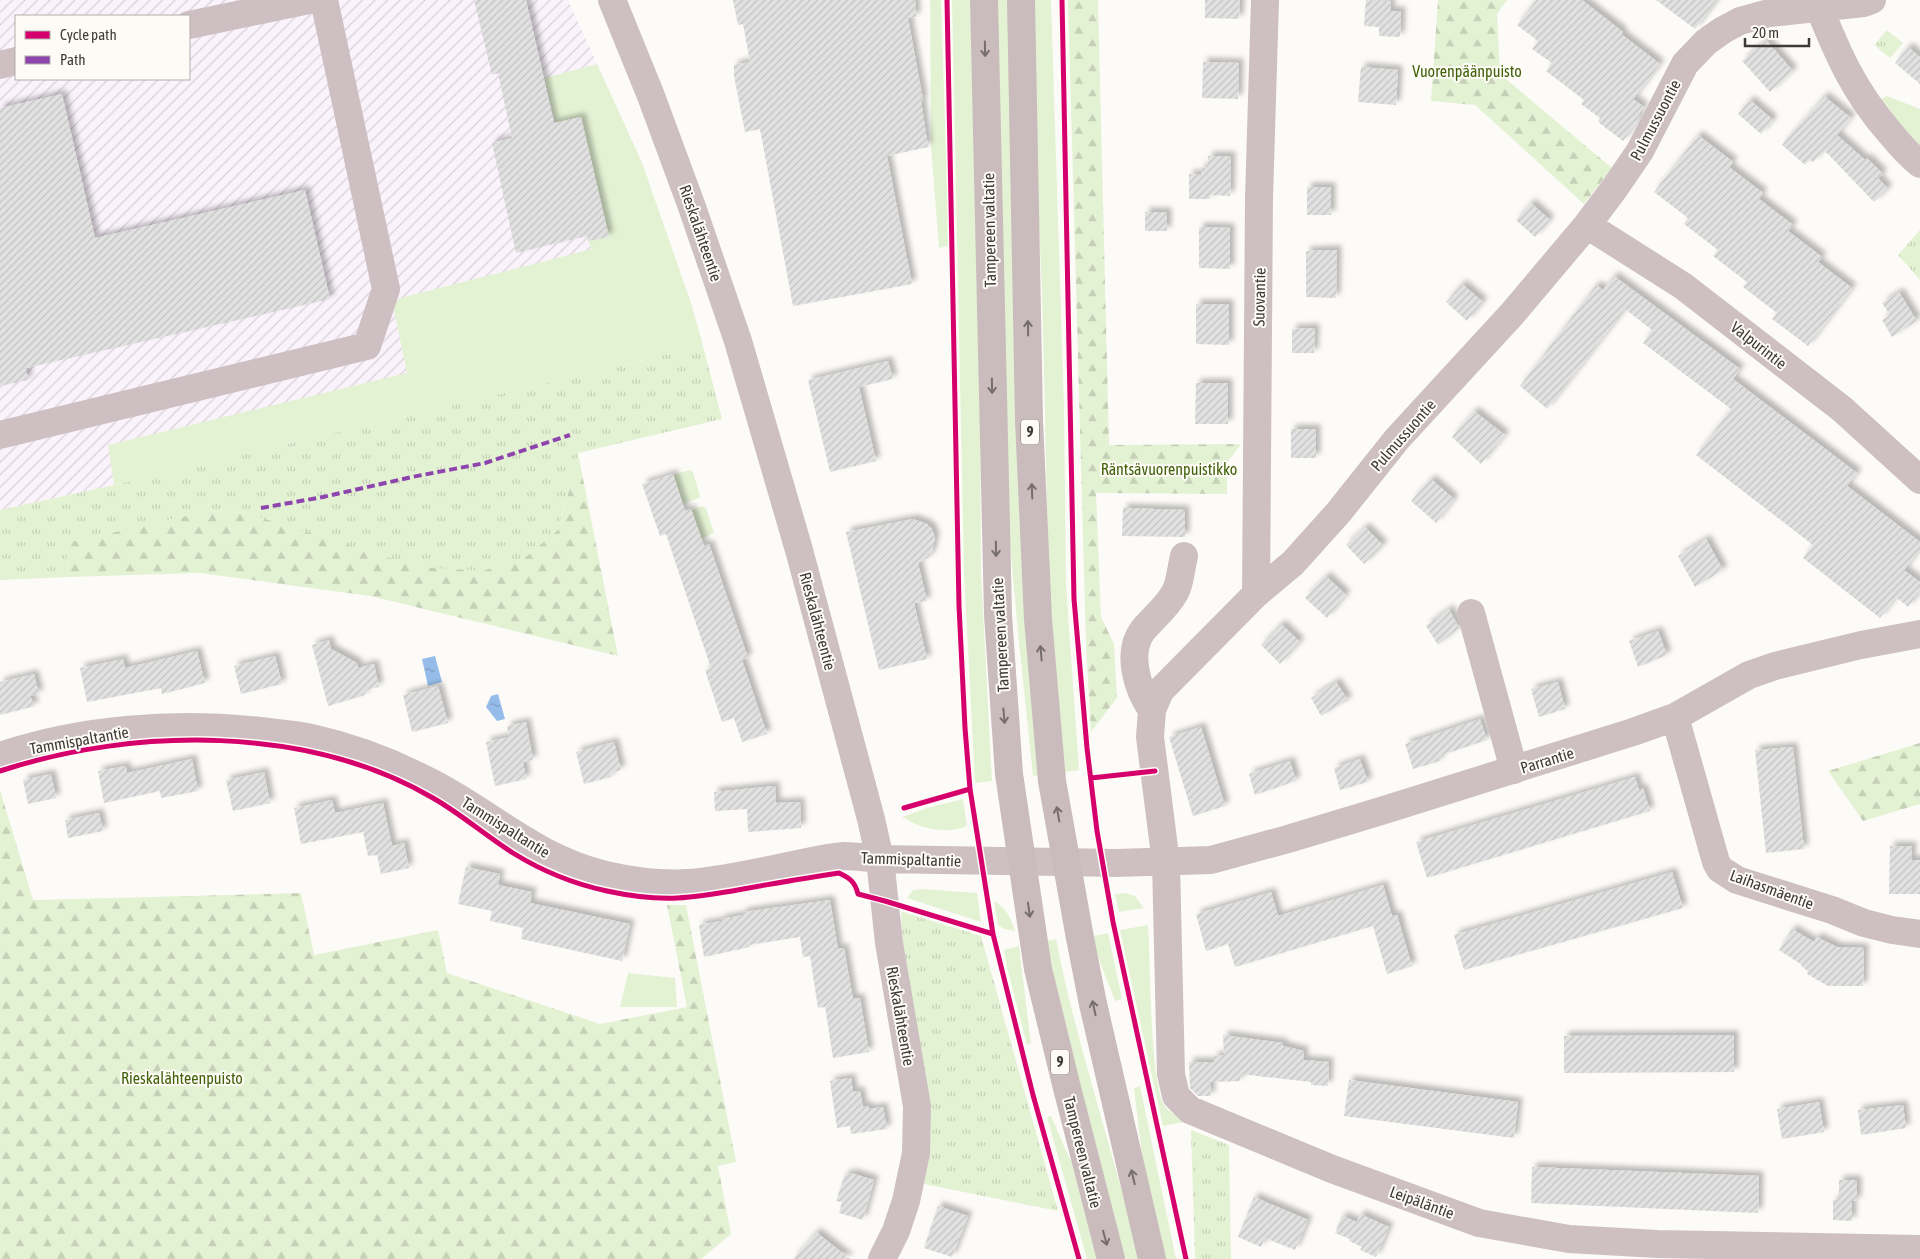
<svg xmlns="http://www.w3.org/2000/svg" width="1920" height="1259" font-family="'Asap Condensed',sans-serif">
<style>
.industrial{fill:url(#industrial-furrows);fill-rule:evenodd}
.grass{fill:#e4f2d4}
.forest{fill:url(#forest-firs)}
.park{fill:url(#park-tufts)}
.water{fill:url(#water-ripples)}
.building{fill:url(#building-hatch);filter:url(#shadow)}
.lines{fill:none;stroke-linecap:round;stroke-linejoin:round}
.minor{stroke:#cec0c2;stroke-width:28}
.highway{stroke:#cabbbc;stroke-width:28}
.quiet{stroke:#8e44ad;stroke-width:4;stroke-dasharray:8 4;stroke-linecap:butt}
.cycleway-casing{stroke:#fefbf7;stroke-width:8}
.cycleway{stroke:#d6006c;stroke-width:5}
.oneway{stroke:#766e6c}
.labels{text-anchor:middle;stroke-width:4;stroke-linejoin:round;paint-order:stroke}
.shield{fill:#fefbf7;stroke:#787471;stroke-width:1}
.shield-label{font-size:15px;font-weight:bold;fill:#3e3a37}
.park-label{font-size:16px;fill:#40610a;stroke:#fefbf7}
.street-label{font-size:16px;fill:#3e3a37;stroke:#fefbf7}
</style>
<defs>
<pattern id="industrial-furrows" width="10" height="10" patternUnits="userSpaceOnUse" patternTransform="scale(1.25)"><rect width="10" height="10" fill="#faf3fb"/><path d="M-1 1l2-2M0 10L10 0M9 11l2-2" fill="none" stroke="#d7d1d8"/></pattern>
<pattern id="forest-firs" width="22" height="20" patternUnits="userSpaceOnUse" patternTransform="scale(1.25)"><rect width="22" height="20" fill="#e4f2d4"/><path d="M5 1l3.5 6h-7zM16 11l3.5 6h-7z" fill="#c5d0b7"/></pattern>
<pattern id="park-tufts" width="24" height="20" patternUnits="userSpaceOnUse" patternTransform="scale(1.25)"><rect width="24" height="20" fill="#e4f2d4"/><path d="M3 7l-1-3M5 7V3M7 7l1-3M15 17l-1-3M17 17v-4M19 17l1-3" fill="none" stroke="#c5d0b7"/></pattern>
<pattern id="water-ripples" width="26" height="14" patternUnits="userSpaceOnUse" patternTransform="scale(1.25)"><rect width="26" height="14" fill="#96bdea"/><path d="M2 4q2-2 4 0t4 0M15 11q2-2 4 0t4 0" fill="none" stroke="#7c9bbe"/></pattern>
<pattern id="building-hatch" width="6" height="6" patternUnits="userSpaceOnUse" patternTransform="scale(1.25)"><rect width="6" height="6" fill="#e2e1e1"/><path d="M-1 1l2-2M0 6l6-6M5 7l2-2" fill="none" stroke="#c3c2c2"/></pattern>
<filter id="shadow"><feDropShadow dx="4.5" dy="-4.5" stdDeviation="2.5" flood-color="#0004"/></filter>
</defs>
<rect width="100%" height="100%" fill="#fdfbf8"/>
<!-- industrial -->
<path class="industrial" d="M0,0H568L642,163L691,303L703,346L114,485L0,510ZM16,16H189V79H16Z"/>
<!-- grass -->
<path class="grass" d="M930,0H941L949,246L939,248L931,147Z
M952,0H970L980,389L981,573L992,781L975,783L964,572Z
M996,0H1008L1039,775L1033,776L1018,633L1008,521Z
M1034,0H1051L1064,407L1066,585L1079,770L1065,772L1049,585L1042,291L1036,161Z
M597,64L642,163L691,303L703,346L114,485L108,445L407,373L393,306L400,298L592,249L588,241L608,237L556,128L544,78Z
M1887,96L1920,109V145L1917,148L1877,101Z
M689,470L693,472L700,496L699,498L683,504L673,475Z
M703,506L706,508L714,533L701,539L692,510Z
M963,799L967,826C946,835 921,829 902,817L927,808Z
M922,889L977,893L981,922L907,898L913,890Z
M1125,893L1135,896L1144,908L1119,912L1115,894Z
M994,901C1006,908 1011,917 1015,931L1004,929L998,925Z
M1148,925C1151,959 1149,1087 1166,1108C1171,1113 1179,1117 1185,1122L1163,1126L1120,930Z
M1108,933L1122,999L1115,1001C1107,979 1097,959 1093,936Z
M1056,939C1077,1047 1114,1151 1139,1259H1123L1064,1025L1046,944V941Z
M1019,946L1031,1044L1027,1045L1007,967L1004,950Z
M628,973L675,978L677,1007H620Z
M1140,1086L1176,1259H1163L1145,1179L1134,1088Z
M1051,1116L1072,1164L1097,1259H1087L1047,1117Z"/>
<!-- forest -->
<path class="forest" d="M1068,0H1098L1109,445L1241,444L1227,463V494L1096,493L1101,617L1114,644L1117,698L1091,732L1086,645Z
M1438,0H1507L1497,14L1500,74L1612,168L1584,204L1475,105L1431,101Z
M578,453L618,656L370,596L200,573L68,577L66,543L208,511L246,513L284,524L557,531L572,480Z
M1920,743V804L1863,821L1828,771Z
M0,790L33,900L301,893L314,955L438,930L447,973L600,1024L687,1007L667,905H686L736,1162L718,1166L731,1234L701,1259H0Z"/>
<!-- park -->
<path class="park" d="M1887,30L1903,43L1890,58L1874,45Z
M1920,230V280L1898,255Z
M703,346L722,419L578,453L572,480L557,531L526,557L483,571L419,567L246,513L208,511L66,543L68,577L0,580V510L114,485Z
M903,912L981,936L1058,1211L924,1184L928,1161L903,955L901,913Z
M1191,1130L1229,1145L1231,1259H1195Z"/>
<!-- water -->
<path class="water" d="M435,656L442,682L428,686L422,659Z
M498,694L505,719L497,721L486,707L491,696Z"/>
<!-- building -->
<path class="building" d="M474,0H526L554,123L581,117L609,237L588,241L587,236L516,253L492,143L512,138L498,73L492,75Z
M733,0H915L916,17L908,18L923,100L921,101L928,147L887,156L912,284L793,306L760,129L745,132L734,76V65L750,62L743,24L738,25Z
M1205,0H1240L1239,19L1205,18Z
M1366,0L1391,1L1390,11H1401L1400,37L1379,36V27L1364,26Z
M1536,0H1582L1623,32L1621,34L1660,64L1633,99L1644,107L1638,115L1640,116L1636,124L1623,141L1598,122L1600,118L1581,104L1584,100L1546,71L1552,63L1532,49L1538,41L1517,25Z
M1656,0H1717L1695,29Z
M1766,40L1793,71L1770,92L1742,61Z
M1908,47L1920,57V84L1895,63Z
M1203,62L1239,63L1238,99L1202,98Z
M1361,67L1398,70L1396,105L1358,102Z
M62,94L95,238L305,190L330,299L26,368L28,380L0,386V108Z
M1824,96L1851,118L1837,135L1865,160L1867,158L1883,174L1878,178L1888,189L1874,202L1824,150L1813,162L1810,159L1805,165L1782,145Z
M1750,100L1773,120L1761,134L1738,114Z
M1698,135L1733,162L1729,167L1763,193L1759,199L1793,225L1788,231L1822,257L1818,262L1852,288L1808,346L1772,319L1777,313L1743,287L1747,282L1713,256L1718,250L1684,224L1688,218L1654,192Z
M1208,156H1231L1230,196L1210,195V199H1189V174L1201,175V167L1208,168Z
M1307,187H1331V215H1307Z
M1531,203L1550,220L1535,237L1516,220Z
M1145,212H1167V231H1145Z
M1199,227L1230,228V269L1199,268Z
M1337,250L1336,298L1306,297V251Z
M1614,276L1740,369L1733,379L1857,473L1847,486L1920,542V549L1904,570L1920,582V591L1908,607L1896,597L1880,618L1803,558L1813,545L1696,455L1731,409L1643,343L1652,330L1625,309L1547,409L1520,386L1596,285L1603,290Z
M1462,284L1483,302L1467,321L1446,302Z
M1899,292L1917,321L1892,337L1882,320L1890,315L1882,303Z
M1196,304H1229V345L1196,344Z
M1315,328L1314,353H1292V329Z
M888,361L893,379L859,387L876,461L830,472L808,380Z
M1196,383H1228V424H1195Z
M1474,411L1505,435L1481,464L1452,437Z
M1291,429H1316V458H1291Z
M673,474L685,511L691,509L704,546L709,544L748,658L742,660L767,734L742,742L734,718L722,722L705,670L711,668L686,594L666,534L660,536L642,484Z
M1431,479L1454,499L1436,523L1411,501Z
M1123,508L1185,510V537L1122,536Z
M913,519L927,524L932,529L935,537L932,552L928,558L918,563L927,601L914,603L927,659L879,670L846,532Z
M1365,527L1383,545L1364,564L1346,545Z
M1706,539L1723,570L1695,587L1678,556Z
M1326,576L1346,595L1327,618L1305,598Z
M1449,609L1459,628L1438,645L1426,626Z
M1281,624L1300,642L1280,664L1261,645Z
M1658,631L1667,655L1638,667L1629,641Z
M329,640L331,649L357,663L358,668L374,664L379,687L364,690L365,695L328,706L312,645Z
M197,651L205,683L162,694L161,688L87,702L80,668L123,659L125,668Z
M275,656L282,684L241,694L234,666Z
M34,674L39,694L30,696L35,706L0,715V682Z
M1336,682L1348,700L1321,716L1311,698Z
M1558,682L1565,709L1539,717L1531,689Z
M438,686L448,723L412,732L403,695Z
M1480,719L1487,740L1439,756L1440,761L1413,769L1405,744Z
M526,722L533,760L523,762L526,779L495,786L486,742L509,737L507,726Z
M1201,727L1225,806L1193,816L1169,737Z
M614,742L621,770L610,773L611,777L584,784L576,752Z
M1793,747L1804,849L1766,853L1755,750Z
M192,759L198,791L161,798L160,791L104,803L98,771L126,766L127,773Z
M1360,759L1368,782L1340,790L1334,768Z
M1290,761L1296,781L1255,795L1249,774Z
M264,772L270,803L233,811L226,780Z
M51,774L56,798L28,804L23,780Z
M1635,777L1639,790L1643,788L1650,811L1427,878L1416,842Z
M775,786L776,803L800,802L801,828L748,832L747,809L715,811L714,792Z
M332,800L335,813L383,803L392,846L404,843L409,868L381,874L377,855L368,856L363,832L301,844L294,808Z
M99,813L103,831L68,838L65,820Z
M1890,846H1912L1911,860H1920V894H1889Z
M466,867L500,874L498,885L532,892L530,903L630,924L622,961L521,939L523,928L490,921L492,911L458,904Z
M1672,872L1683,908L1464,970L1454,935Z
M1383,885L1392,916L1397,915L1412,966L1387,974L1373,926L1235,967L1228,944L1206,951L1196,914L1271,892L1278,916Z
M830,900L838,949L844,948L853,999L860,998L869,1052L833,1058L825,1007L818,1008L810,956L803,957L800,937L749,945V947L704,957L699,925L721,921V919L743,915V912Z
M1792,929L1814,942L1817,937L1837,947L1864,948L1863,986H1828L1807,974L1808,971L1801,966L1802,965L1779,950Z
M1223,1035L1283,1043V1046L1304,1051L1303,1060L1329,1062L1328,1086L1311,1085V1082L1240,1074V1081L1210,1082L1211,1096H1198L1190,1088L1189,1062H1214V1056L1224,1055Z
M1734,1035V1072L1564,1073V1036Z
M851,1078L853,1092L860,1091L863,1107L868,1106L869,1109L883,1107L887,1129L851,1134L850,1126L837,1128L830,1081Z
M1349,1080L1518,1102L1514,1138L1344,1116Z
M1819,1102L1824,1132L1782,1139L1777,1109Z
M1903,1105L1906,1128L1861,1135L1858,1110Z
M1532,1167L1759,1176L1758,1213L1531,1203Z
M851,1173L874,1180L863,1220L839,1213L842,1202L836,1201L845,1174L850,1175Z
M1839,1180H1857V1201H1852V1221L1833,1220V1200H1839Z
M1254,1197L1308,1220L1295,1250L1265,1238L1261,1247L1238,1237Z
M938,1206L968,1216L952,1257L924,1248Z
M1360,1214L1389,1227L1376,1257L1360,1250L1362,1247L1349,1241L1350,1239L1335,1233L1342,1216L1357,1222Z
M816,1232L850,1259H793Z"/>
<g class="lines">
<!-- minor -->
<path class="minor" d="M612,0L651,96L692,207L738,341L799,550L871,819L880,859L889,943L917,1106L916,1153L906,1201L896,1231L882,1259
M1816,0C1837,52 1853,91 1891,134C1900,145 1909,155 1920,164
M1872,0L1864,3L1769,13L1740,21L1723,30L1706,42L1685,64L1640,151L1614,189L1587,225L1512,314L1397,439L1338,513L1293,563L1256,594L1160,691L1152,710L1150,737L1166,863L1171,1074L1176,1096L1190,1110L1332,1169L1479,1223L1569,1239L1657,1244L1920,1249
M189,25L309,0
M0,65L16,61
M1587,225L1683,286L1842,409L1920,480
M0,435L367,346L386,289L324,0
M1256,594L1259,198L1265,0
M1471,613L1514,770
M1152,710C1137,689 1126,652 1143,630C1153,618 1166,608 1174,594C1180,585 1181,568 1184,556
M1675,717L1716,862L1720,869L1737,880L1832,910L1864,923L1892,930L1920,934
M0,756C83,728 174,722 260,731C277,733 294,734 311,738C352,747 394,763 432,783C494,815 535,858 606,875C633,881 661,885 689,883C724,880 759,872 793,865C810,862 827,857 844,856C856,856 868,858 880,859L1116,863L1211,860L1288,839L1381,811L1633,732L1675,717L1749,675L1775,666L1861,645L1920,634"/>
<!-- highway -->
<path class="highway" d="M984,0L998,615L1009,774L1038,969L1066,1084L1111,1259
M1021,0L1029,420L1038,619L1052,781L1080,938L1093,1004L1152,1259"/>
<!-- quiet -->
<path class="quiet" d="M261,508L323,497L412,477L485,463L570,435"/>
<defs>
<path id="cycleway" d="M947,0L959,606L965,728L970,789L993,934L1033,1095L1079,1259
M1062,0L1074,599L1087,748L1097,831L1113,922L1186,1259
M0,771C135,727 308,725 433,798C461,814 486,836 513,853C542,871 574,884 607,891C630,896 654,899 677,898C699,897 721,893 743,889C775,883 807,878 839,873C850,878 855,882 858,894L885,901L993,934
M1091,778L1155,771
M904,808L970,789"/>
</defs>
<!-- cycleway casing -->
<use href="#cycleway" class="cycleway-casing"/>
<!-- cycleway -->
<use href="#cycleway" class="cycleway"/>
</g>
<!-- one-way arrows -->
<defs><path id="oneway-shaft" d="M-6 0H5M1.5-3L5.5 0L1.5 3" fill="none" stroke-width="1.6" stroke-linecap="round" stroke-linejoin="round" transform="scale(1.25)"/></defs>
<g class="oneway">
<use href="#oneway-shaft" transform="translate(985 49) rotate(89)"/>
<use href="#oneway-shaft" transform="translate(1028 328) rotate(-91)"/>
<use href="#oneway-shaft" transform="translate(992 386) rotate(89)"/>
<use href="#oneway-shaft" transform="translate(1032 491) rotate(-92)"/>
<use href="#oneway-shaft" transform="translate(996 549) rotate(89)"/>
<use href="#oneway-shaft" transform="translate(1041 653) rotate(-95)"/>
<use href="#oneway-shaft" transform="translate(1004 716) rotate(85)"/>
<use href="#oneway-shaft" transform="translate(1058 814) rotate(-100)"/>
<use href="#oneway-shaft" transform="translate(1029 910) rotate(82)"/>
<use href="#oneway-shaft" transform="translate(1094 1008) rotate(-102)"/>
<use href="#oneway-shaft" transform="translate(1133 1177) rotate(-103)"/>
<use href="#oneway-shaft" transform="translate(1105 1238) rotate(75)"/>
</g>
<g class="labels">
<!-- shield labels -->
<g class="shield">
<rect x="1021" y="419.5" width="18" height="25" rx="4"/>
<rect x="1051" y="1049.5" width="18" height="25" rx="4"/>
</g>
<g class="shield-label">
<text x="1030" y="437">9</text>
<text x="1060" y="1067">9</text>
</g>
<!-- park labels -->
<g class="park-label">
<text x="1467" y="77">Vuorenpäänpuisto</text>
<text x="1169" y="475">Räntsävuorenpuistikko</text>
<text x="182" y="1084">Rieskalähteenpuisto</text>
</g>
<!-- street labels -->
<g class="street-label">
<text transform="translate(1655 120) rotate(-62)" y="6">Pulmussuontie</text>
<text transform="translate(989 230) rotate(-91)" y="6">Tampereen valtatie</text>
<text transform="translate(701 233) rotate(71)" y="6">Rieskalähteentie</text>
<text transform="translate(1259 297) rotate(-89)" y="6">Suovantie</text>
<text transform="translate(1759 345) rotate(38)" y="6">Valpurintie</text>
<text transform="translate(1403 435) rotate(-49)" y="6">Pulmussuontie</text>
<text transform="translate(818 621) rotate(75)" y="6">Rieskalähteentie</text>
<text transform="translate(1000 635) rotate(-93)" y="6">Tampereen valtatie</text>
<text transform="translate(79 740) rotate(-10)" y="6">Tammispaltantie</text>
<text transform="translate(1547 760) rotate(-17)" y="6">Parrantie</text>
<text transform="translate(506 827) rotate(32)" y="6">Tammispaltantie</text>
<text transform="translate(911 859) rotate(2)" y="6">Tammispaltantie</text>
<text transform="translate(1772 889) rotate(20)" y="6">Laihasmäentie</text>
<text transform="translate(901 1016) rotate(80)" y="6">Rieskalähteentie</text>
<text transform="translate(1083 1152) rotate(76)" y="6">Tampereen valtatie</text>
<text transform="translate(1422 1202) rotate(20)" y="6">Leipäläntie</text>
</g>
</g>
<!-- legend -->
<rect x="15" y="15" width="175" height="65" fill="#fefbf7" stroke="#b1aeaa"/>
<rect x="25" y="31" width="25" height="8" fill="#d6006c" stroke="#b1aeaa"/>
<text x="60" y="40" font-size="15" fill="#3e3a37">Cycle path</text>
<rect x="25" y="56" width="25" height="8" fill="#8e44ad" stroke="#b1aeaa"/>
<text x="60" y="65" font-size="15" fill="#3e3a37">Path</text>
<!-- scale -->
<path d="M1745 38v8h64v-8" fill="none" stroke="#3e3a37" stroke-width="2.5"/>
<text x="1752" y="38" font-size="15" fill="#3e3a37" stroke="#fefbf7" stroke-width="4" paint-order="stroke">20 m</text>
</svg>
